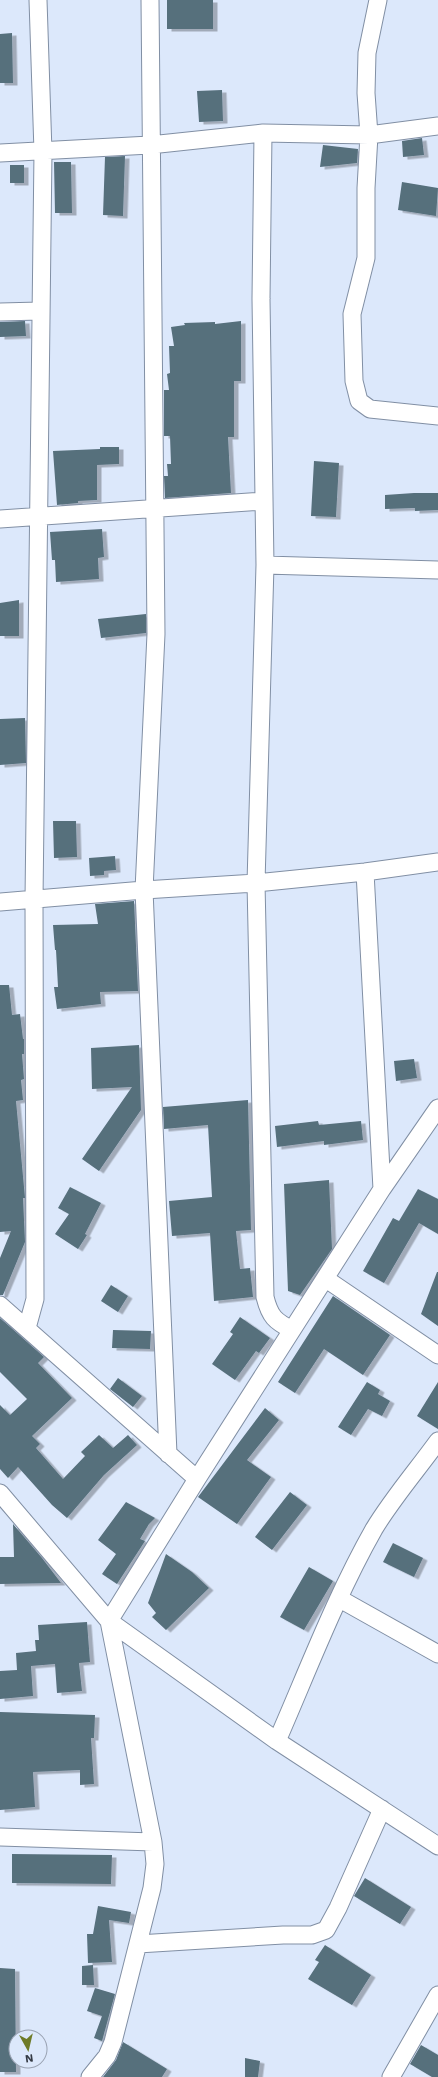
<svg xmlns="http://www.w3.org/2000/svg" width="438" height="2077" font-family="'Work Sans',sans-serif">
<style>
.building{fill:#566f7c;filter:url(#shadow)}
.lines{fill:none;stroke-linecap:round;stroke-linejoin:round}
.minor-casing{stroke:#818fa4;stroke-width:19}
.minor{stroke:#fff;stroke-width:17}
</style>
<defs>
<filter id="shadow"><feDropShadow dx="4.5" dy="2.5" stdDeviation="0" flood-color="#0004"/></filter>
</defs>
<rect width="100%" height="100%" fill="#dce8fb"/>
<!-- building -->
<path class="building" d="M167,0H213V29H167Z
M12,33L13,83H0V34Z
M222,90L223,121L199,122L197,91Z
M422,138L424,155L403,157L402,141Z
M323,145L358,149L357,163L320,167Z
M125,156L123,216L103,215L105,157Z
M54,162H71L72,213H55Z
M10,165H24V183H10Z
M402,182L438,188L436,216L398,210Z
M25,321L26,336L0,337V322Z
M241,321V381H234V437H228L231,493L165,498L164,476H168L167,464H171L170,436H164V390H169L167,374L170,373L169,346H174L171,327L185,325L184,323L215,322V324Z
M100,447H119V464L97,465V500L78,501V503L57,505L53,451L100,449Z
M314,461L339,463L336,517L311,516Z
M414,493H438V510L415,511V508L385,509V495Z
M102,529L104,557L98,558L99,579L56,582L55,560H52L50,532Z
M19,600V636H0V603Z
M146,614V633L101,638L98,619Z
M25,718L26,763L0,765V719Z
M53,821H76L77,857L54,858Z
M115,856L116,870L104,871V875L90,876L89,858Z
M134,901L138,991L100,992L101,1004L57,1009L54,987H58L56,950H55L53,925L98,924L95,904Z
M0,985H9L12,1015L20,1014L23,1039H24V1054H22L24,1079L21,1080L23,1100L16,1101L25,1198H23L25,1242L3,1295H0V1258L11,1231L0,1232Z
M139,1045L141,1110L99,1171L82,1159L132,1087L92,1089L91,1048Z
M414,1059L417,1078L396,1081L394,1061Z
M248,1100L251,1230L236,1231L240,1269L250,1268L253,1297L214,1301L210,1233L172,1236L169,1201L212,1197L208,1125L164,1129L163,1107Z
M318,1121L319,1125L361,1121L363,1140L324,1145V1141L277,1147L275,1126Z
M329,1180L332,1249L300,1295L288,1291L284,1184Z
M70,1187L101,1203L85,1234L87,1235L78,1249L55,1234L69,1214L58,1208Z
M418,1189L438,1199V1234L419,1223L384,1283L363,1271L393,1218L399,1221Z
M437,1272H438V1326L421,1314Z
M111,1285L128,1296L118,1312L101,1301Z
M333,1296L390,1335L363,1375L324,1349L295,1393L278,1382Z
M240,1317L270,1338L259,1353L256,1351L235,1380L212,1364L233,1334L230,1332Z
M0,1318L44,1357L38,1363L72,1398L32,1436L40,1444L36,1448L63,1479L85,1456L81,1452L99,1435L113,1448L128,1435L137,1445L104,1475L67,1518L52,1505L18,1467L8,1478L0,1469V1405L10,1415L27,1399L0,1372Z
M113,1330L151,1331L150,1349L112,1348Z
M118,1378L142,1396L133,1407L110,1389Z
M367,1382L380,1390L378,1394L390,1401L382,1416L368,1409L351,1435L338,1427Z
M438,1382V1429L417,1416Z
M265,1408L279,1420L247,1460L271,1477L237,1524L198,1497Z
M290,1492L307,1505L272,1550L255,1537Z
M126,1502L155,1518L149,1524L140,1539L145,1541L117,1584L102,1574L116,1554L98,1540Z
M13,1524L42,1558L61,1583L0,1584V1557H14Z
M393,1543L423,1558L414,1577L383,1562Z
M166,1554L192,1572L209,1588L166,1630L152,1617L156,1613L148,1603Z
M309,1567L333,1581L304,1630L280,1617Z
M87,1622L90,1662L79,1663L82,1691L57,1693L55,1664L31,1666L33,1696L0,1699V1671L17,1670L16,1653L36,1651L35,1640H39L38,1625Z
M0,1712L95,1715L94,1738H91L94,1784L80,1785V1770L33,1772L35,1807L0,1810Z
M12,1854L112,1855L111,1884L12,1883Z
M365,1878L411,1907L400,1924L354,1896Z
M98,1906L131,1912L129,1923L109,1920L112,1962L88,1963L87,1934H93Z
M325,1945L371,1975L352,2005L308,1979L319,1962L315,1960Z
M93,1965L94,1985H82V1966Z
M0,1968L15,1969L16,2072H0Z
M95,1988L115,1994L102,2041L94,2038L102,2016L87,2011Z
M123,2042L167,2069L162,2077H103L116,2060Z
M421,2045L438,2055V2077H432L410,2064Z
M245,2058L260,2061L258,2077H245Z"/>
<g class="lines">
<defs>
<path id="minor" d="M150,0L156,634L144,890L168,1454
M378,0L367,53L366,93L369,135L366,188V258L352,314L354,381L359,401L370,409L438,416
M263,133L261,299L265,565L256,883L265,1297C270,1317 275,1321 292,1330
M0,153L150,145L263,133L369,135L438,126
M0,312L40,311
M0,519L264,501
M265,565L438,570
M365,872L382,1189
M0,902L144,890L256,883L365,872L438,862
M326,1279L438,1355
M0,1305L197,1479
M27,1328L35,1299L34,900L43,152L38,0
M0,1493L109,1621L277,1741L438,1846
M340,1599L438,1654
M277,1741C308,1670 336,1596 374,1529C392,1499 417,1470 438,1441
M0,1837L153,1842
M138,1944L283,1935H312L326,1930L338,1908L382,1809
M90,2077L107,2056L113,2042L152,1888L155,1864L153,1842L109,1621L197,1479L382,1189L438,1108
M391,2077L438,1995"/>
</defs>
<!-- minor casing -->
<use href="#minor" class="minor-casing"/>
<!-- minor -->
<use href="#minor" class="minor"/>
</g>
<!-- north arrow -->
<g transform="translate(28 2049) rotate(172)"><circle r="19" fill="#dce8fb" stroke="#99a2b2"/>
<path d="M0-3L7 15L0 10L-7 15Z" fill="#6e7b28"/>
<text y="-6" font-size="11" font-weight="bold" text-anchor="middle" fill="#343a44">N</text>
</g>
</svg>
